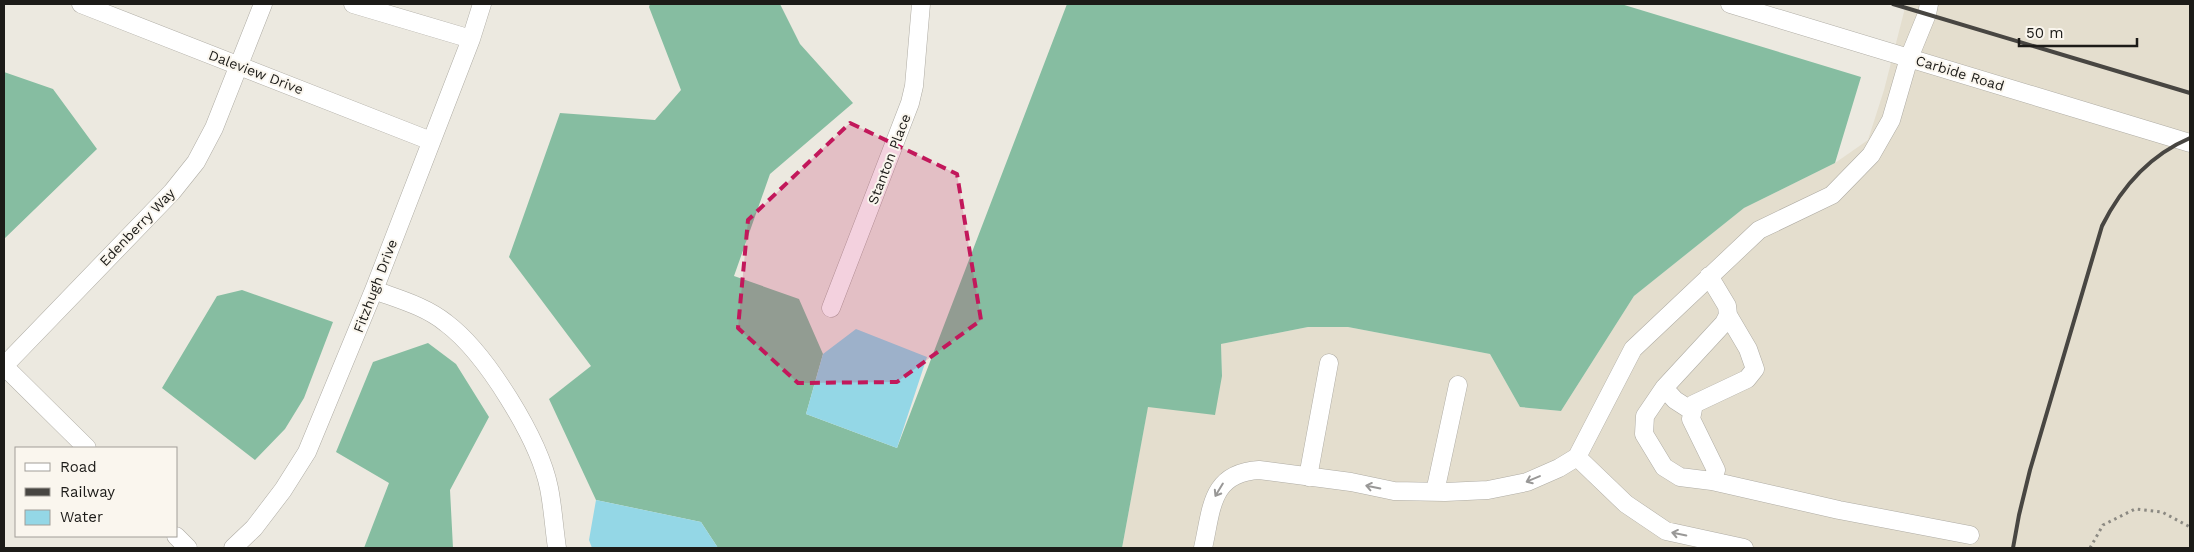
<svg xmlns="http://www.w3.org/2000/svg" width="2194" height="552" font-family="'Work Sans',sans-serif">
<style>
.built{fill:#e4dece}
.forest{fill:#86bda1}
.water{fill:#94d7e6}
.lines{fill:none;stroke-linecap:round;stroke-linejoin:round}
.minor-casing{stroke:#afaca4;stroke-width:19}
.path{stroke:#8b8982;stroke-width:3;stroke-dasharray:2.5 4;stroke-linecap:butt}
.minor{stroke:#fff;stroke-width:18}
.rail{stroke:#484642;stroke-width:4}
.oneway{stroke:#999897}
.marked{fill:#c2185b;fill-opacity:0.2;stroke:#c2185b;stroke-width:4;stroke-dasharray:10 6;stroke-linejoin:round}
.labels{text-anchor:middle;stroke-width:4;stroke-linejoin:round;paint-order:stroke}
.street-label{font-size:14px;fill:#1c1b18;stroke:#faf6ee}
</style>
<rect width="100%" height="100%" fill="#ece9e0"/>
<!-- built -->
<path class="built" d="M1906,4H2190V548H1122L1148,406L1222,376L1221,344L1308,327H1348L1490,354L1520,407L1561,411L1634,296L1744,208L1835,163L1868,140L1884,90Z"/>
<!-- forest -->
<path class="forest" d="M650,4H780L800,44L853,103L770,174L734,276L799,299L823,354L806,414L897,448L1067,4H1621L1861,77L1835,163L1744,208L1634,296L1561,411L1520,407L1490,354L1348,327H1308L1221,344L1222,376L1215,415L1148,407L1122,548H718L701,522L596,500L549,399L591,366L509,257L560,113L655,120L681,90L649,7Z
M4,72L53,89L97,149L4,239Z
M242,290L333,322L304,398L285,429L255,460L162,388L217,296Z
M428,343L456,364L489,417L450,490L453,548H364L389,483L336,452L373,362Z"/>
<!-- water -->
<path class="water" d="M856,329L927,357L897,448L806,414L823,354Z
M596,500L701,522L718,548H592L589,540Z"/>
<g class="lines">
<defs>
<path id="minor" d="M81,4L431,141
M353,4L471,39
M1730,4L2190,143
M1709,276L1727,306L1728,315L1724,323L1664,388L1645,416L1644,434L1664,467L1680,477L1712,481L1716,470L1691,419L1694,404L1747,379L1755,369L1748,349L1728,315
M374,290C398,299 425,306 446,323C486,353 539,439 549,488C553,508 554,528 557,548
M831,308L910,103L914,86L921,4
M1664,388L1675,400L1692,411
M87,448L4,366L172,192L196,162L214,128L263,4
M1577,457L1626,504L1666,531L1744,548
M1308,477L1329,363
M1712,481L1839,510L1970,535
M1435,492L1458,385
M176,536L188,548
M233,548L254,528L283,490L307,452L374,290L471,39L482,4
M1203,548C1212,509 1210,473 1259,470L1351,482L1394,491L1445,492L1488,490L1527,482L1559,468L1577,457L1633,349L1759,230L1832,195L1871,155L1891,120L1909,58L1927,14L1929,4"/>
</defs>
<!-- minor casing -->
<use href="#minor" class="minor-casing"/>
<!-- path -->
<path class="path" d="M2090,548L2103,525L2135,509L2162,512L2190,527"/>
<!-- minor -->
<use href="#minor" class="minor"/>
<!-- rail -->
<path class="rail" d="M1893,4L2190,93
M2013,548L2019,515L2030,470L2102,226C2121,188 2150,155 2190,138"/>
</g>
<!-- one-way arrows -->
<defs><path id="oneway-shaft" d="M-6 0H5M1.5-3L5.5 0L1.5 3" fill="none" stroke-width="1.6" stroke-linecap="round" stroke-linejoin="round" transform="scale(1.25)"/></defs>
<g class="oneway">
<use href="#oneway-shaft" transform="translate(1533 479) rotate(157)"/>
<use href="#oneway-shaft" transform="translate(1373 487) rotate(-169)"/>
<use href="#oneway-shaft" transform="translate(1219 490) rotate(121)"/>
<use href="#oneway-shaft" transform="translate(1679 534) rotate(-168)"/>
</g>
<!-- marked area -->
<path class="marked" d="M850,123L957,174L981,320L897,382L798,383L738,328L748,220Z"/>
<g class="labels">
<!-- street labels -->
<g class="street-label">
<text transform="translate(256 72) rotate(21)" y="5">Daleview Drive</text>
<text transform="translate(1960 73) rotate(17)" y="5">Carbide Road</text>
<text transform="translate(889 159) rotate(-69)" y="5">Stanton Place</text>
<text transform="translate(137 227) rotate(-46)" y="5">Edenberry Way</text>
<text transform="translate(375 286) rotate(-69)" y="5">Fitzhugh Drive</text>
</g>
</g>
<!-- border -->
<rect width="2194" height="552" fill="none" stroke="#1c1b18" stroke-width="10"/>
<!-- legend -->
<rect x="15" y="447" width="162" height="90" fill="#faf6ee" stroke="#a19e98"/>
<rect x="25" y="463" width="25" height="8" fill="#ffffff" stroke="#a19e98"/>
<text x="60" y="472" font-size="15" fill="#1c1b18">Road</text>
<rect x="25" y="488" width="25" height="8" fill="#484642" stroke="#a19e98"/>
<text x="60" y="497" font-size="15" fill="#1c1b18">Railway</text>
<rect x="25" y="510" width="25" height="15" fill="#94d7e6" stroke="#a19e98"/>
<text x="60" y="522" font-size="15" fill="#1c1b18">Water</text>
<!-- scale -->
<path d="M2019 38v8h118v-8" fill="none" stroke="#1c1b18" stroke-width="2.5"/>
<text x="2026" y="38" font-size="15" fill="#1c1b18" stroke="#faf6ee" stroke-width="4" paint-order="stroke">50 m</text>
</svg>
